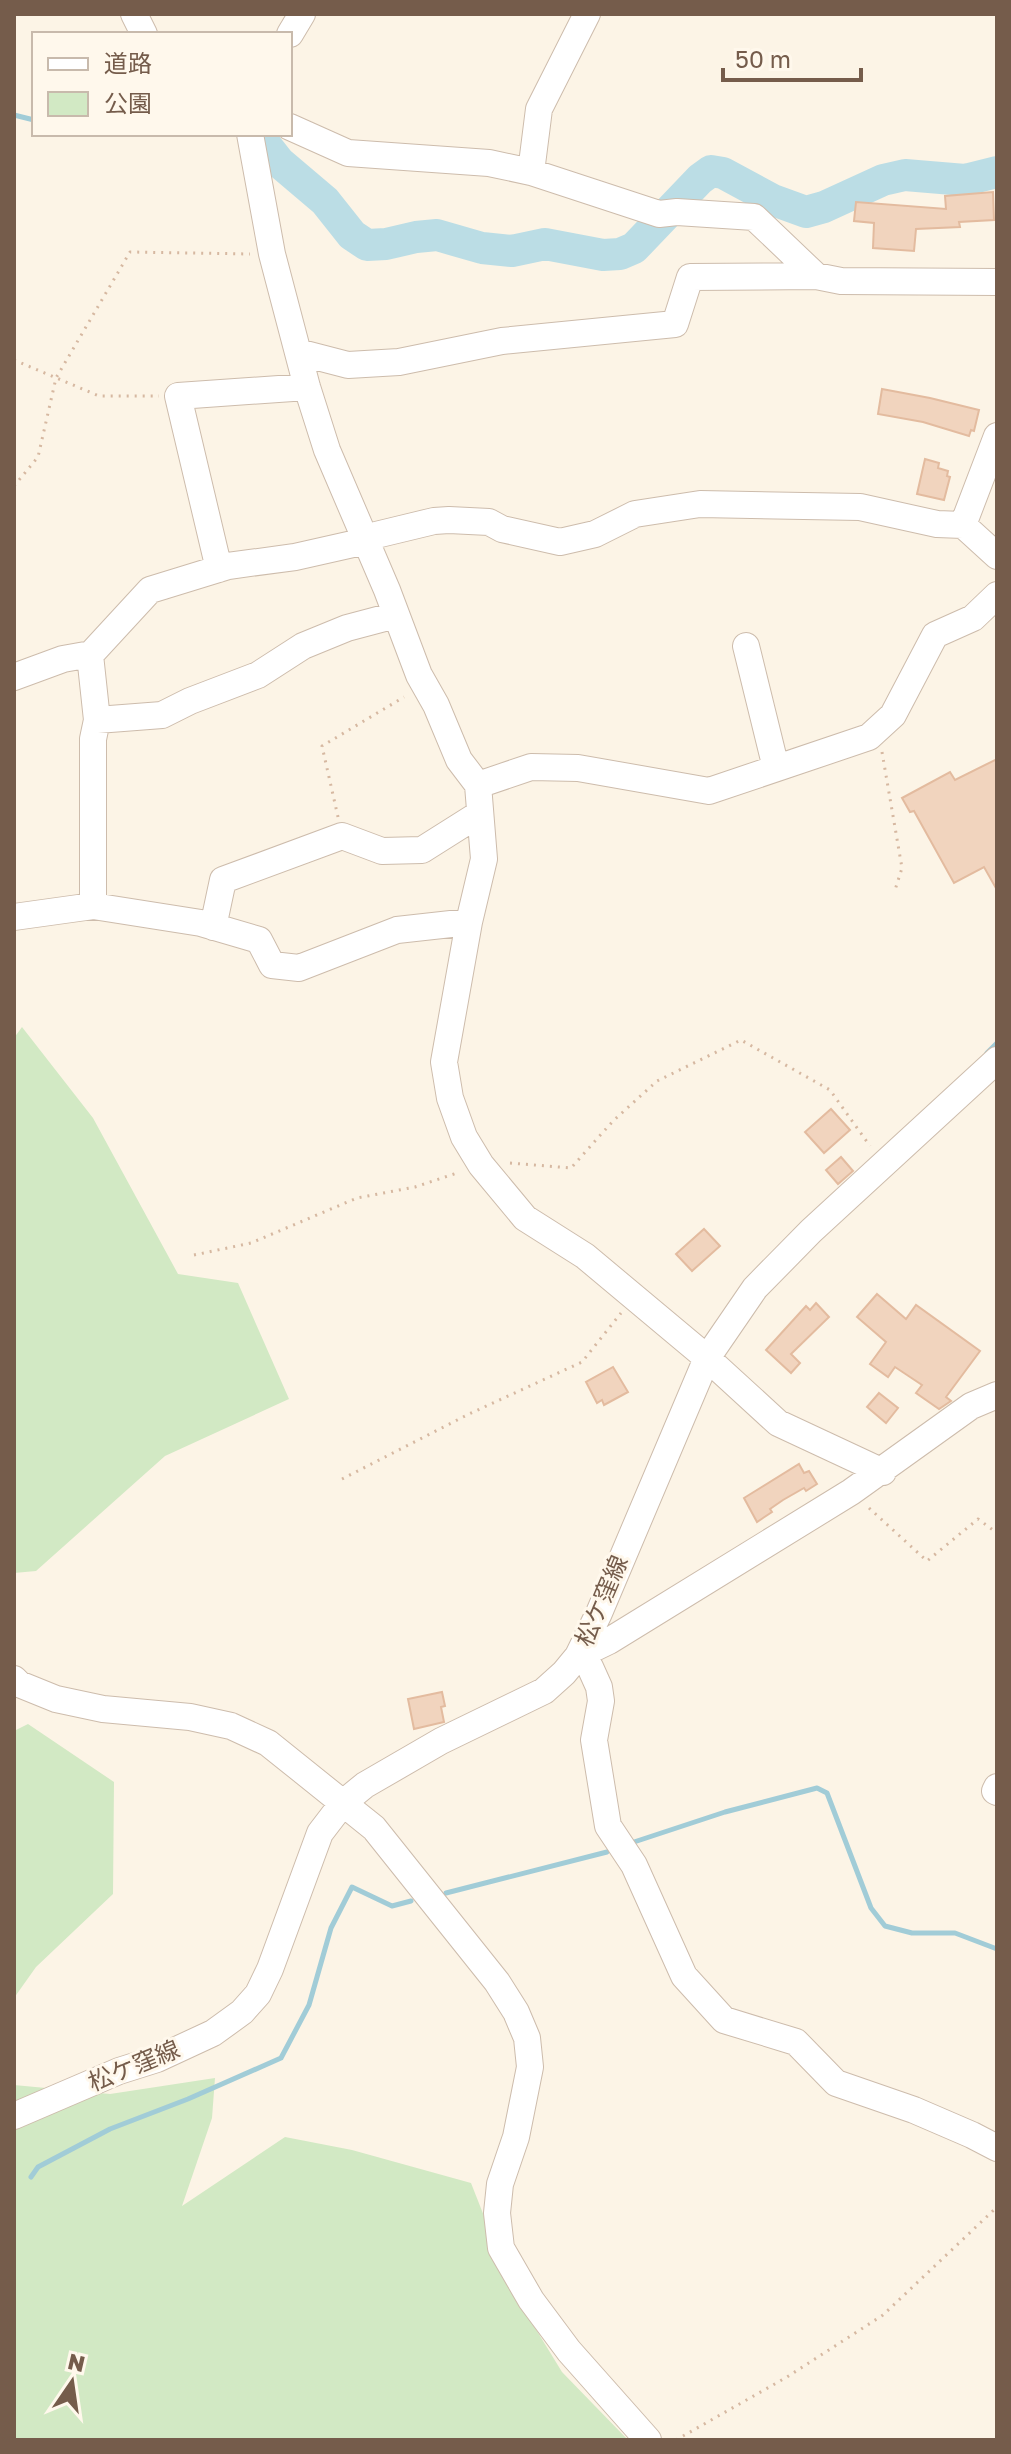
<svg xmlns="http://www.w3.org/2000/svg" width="1011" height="2454" font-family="'Golos Text','Noto Sans JP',sans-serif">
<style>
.green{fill:#d2e9c4}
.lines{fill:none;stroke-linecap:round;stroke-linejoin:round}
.stream{stroke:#a1ccd7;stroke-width:5}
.river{stroke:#bbdde5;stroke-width:32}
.building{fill:#f1d4be;stroke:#e3bb9f;stroke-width:2}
.minor-casing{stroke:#cdbcac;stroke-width:28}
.path{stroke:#d6b8a1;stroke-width:3;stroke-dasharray:2 6;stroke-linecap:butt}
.minor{stroke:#fff;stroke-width:26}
.labels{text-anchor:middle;stroke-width:6;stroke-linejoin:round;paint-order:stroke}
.street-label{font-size:24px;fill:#755c4b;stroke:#fff8ec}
</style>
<rect width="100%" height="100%" fill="#fcf4e6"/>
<!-- green -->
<path class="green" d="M22,1027L93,1118L178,1274L238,1283L289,1399L165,1456L36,1571L14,1573V1038Z
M28,1724L114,1782L113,1894L36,1967L14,1998V1731Z
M215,2078L212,2118L182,2206L285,2137L352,2150L471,2183L515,2295L562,2372L628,2440H14V2085L110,2094Z"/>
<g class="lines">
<!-- stream -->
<path class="stream" d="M14,115L34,120
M987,1053L997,1043
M634,1842L725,1812L817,1788L827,1793L871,1908L885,1926L912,1933H955L997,1949
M446,1893L607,1852
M31,2177L38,2167L110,2129L188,2099L281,2058L309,2005L331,1928L352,1887L392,1906L411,1901"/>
<!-- river -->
<path class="river" d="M257,134L279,162L325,201L352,235L367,245L386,244L416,237L437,235L482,248L512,251L545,244L603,255L620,254L634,248L700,179L711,171L723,173L773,200L806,212L824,207L883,180L905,175L965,180L997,172"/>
</g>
<!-- building -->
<path class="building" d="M993,192L994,220L959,222L960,227L916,229L914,251L873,248L874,223L854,221L856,202L946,209L945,196Z
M882,389L930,398L979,410L974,431L971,430L969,436L923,422L878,414Z
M925,459L939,463L938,468L948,471L947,476L950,477L944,500L917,494Z
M997,759V890L984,867L954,883L914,811L910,812L902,798L950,772L955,780Z
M831,1109L850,1130L824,1153L805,1132Z
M841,1157L853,1171L838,1184L826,1170Z
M704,1229L720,1246L692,1271L676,1254Z
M877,1294L906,1319L916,1305L980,1351L946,1397L951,1401L939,1409L916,1393L922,1385L895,1367L888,1377L870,1364L886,1342L857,1317Z
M816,1303L829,1317L791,1354L800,1363L791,1373L766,1350L806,1306L810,1310Z
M613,1367L628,1392L604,1405L602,1400L597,1403L586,1382Z
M879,1393L898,1408L886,1423L867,1407Z
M799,1464L804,1473L809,1471L817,1484L806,1491L804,1488L783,1500L770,1509L772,1512L757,1522L744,1498Z
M442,1692L445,1706L441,1707L444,1722L414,1729L408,1699Z"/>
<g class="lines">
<defs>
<path id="minor" d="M134,14L144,34
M290,34L302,14
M290,127L348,153L489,163L531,172L659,214L677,212L754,217L816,276L841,281L997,282
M250,134L272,254L307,387L327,450L387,590L419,675L436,705L459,760L478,785L484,859L469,922L444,1062L450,1098L464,1137L481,1165L525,1218L585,1256L707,1358L778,1423L883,1472
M531,172L539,109L587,14
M298,352L348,365L399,362L502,341L675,324L690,277L816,276
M963,525L997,436
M219,569L178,396L307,387
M746,646L776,768
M90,655L97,720L93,739V906
M14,677L63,659L91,654L150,590L228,566L295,557L366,541L376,535L434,521L449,520L489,522L502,529L560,542L595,534L635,514L700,504L860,507L937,524L963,525L997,556
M97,720L162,715L190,701L258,675L303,646L347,628L396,615
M478,785L531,767L578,768L709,791L869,737L893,715L935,635L973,618L997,595
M14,917L93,906L201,923L259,940L272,965L299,968L397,930L469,922
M213,927L223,880L342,836L382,851L422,850L479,814
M578,1656L590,1667L599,1687L601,1701L594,1740L608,1826L634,1865L684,1976L724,2020L796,2042L836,2083L914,2110L972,2135L997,2148
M578,1656L609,1641L851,1492L971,1406L997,1395
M14,1679L19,1684L56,1699L103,1709L190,1717L231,1726L268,1743L374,1828L497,1982L516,2012L527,2038L530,2067L516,2137L500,2184L497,2213L501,2248L531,2300L569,2351L648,2440
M997,1787L995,1791L997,1792
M14,2116L119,2071L157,2059L213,2033L242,2012L258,1994L270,1969L320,1833L343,1803L365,1785L441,1741L544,1691L564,1673L578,1656L599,1613L707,1358L755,1288L811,1231L997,1060"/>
</defs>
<!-- minor casing -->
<use href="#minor" class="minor-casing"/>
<!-- path -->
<path class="path" d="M14,360L99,396H159
M14,486L38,457L56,378L130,252L250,254
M882,752L902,868L895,890
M338,817L322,746L404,697
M510,1163L571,1168L613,1121L657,1081L741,1040L830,1090L870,1146
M194,1255L251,1243L357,1198L415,1187L460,1172
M342,1479L469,1414L582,1362L621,1313
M869,1508L927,1561L978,1519L997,1533
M676,2440L787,2377L883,2315L997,2207"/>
<!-- minor -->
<use href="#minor" class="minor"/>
</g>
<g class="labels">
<!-- street labels -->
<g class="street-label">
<text transform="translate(602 1601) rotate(-67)" y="8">松ケ窪線</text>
<text transform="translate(134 2066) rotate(-22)" y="8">松ケ窪線</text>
</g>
</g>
<!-- border -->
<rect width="1011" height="2454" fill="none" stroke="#755c4b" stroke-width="32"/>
<!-- legend -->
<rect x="32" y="32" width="260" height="104" fill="#fff8ec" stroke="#c8baac" stroke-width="2"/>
<rect x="48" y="58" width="40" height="12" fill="#ffffff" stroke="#c8baac" stroke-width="2"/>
<text x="104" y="72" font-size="24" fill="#755c4b">道路</text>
<rect x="48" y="92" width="40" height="24" fill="#d2e9c4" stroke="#c8baac" stroke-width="2"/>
<text x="104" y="112" font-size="24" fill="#755c4b">公園</text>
<!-- north arrow -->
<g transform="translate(72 2382) rotate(13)" stroke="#fff8ec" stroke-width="6" paint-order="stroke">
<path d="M0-6L14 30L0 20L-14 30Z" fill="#755c4b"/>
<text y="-12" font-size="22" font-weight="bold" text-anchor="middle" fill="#755c4b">N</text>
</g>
<!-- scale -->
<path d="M723 68v12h138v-12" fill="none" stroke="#755c4b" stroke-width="4"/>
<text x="735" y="68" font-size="24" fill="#755c4b" stroke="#fff8ec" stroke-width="6" paint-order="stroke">50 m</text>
</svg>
